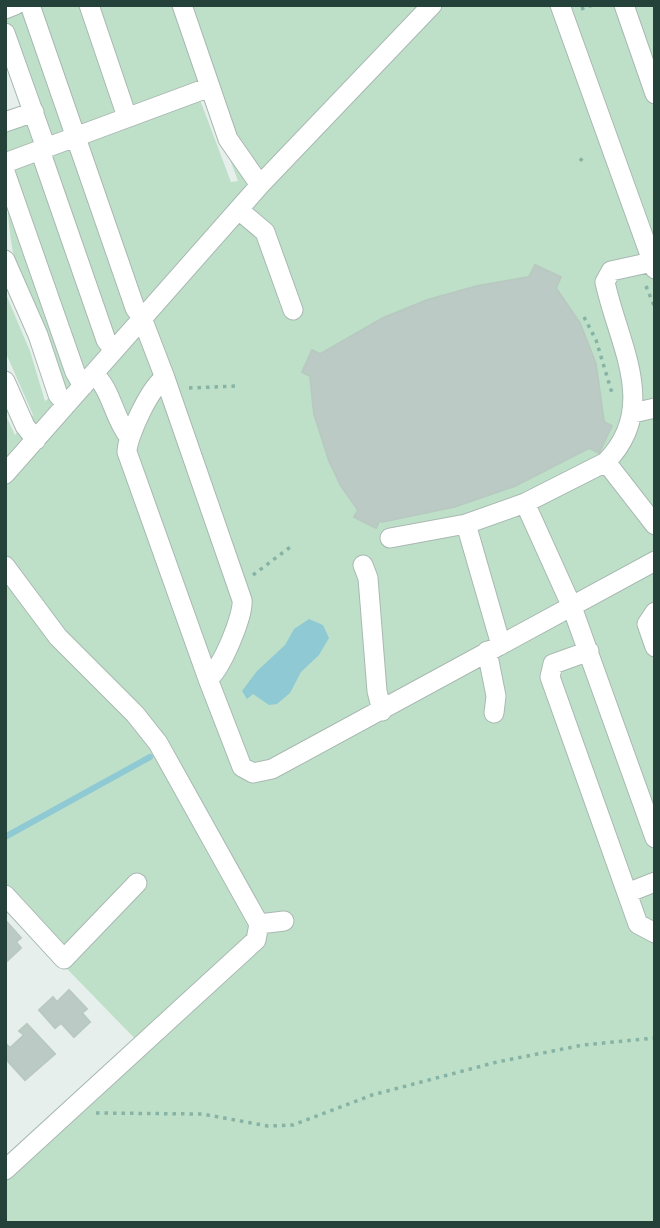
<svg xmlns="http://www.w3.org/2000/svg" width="660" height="1228" font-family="'Varela Round',sans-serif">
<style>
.green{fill:#bfe0c8}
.water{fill:#8ec9d4}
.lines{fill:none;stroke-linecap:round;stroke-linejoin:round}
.stream{stroke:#8ec9d4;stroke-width:6}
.building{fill:#bbcac4;stroke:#b8c9c2;stroke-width:2}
.minor-casing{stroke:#a8b8b2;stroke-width:21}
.path{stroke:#86b3a5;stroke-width:3.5;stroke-dasharray:3.5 5;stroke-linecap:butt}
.minor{stroke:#fff;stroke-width:19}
</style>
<rect width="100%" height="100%" fill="#e6efeb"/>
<!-- green -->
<path class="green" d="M34,5H84L120,110L80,130Z
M94,5H655V1223H5V1176L144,1048L5,905V414L15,435L33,415L5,351V292L30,351L45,401L52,396C32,331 0,238 9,171L33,157L114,340L48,156L73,144L145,308L82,144L199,97L231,182L238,181L199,77L197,83L130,111Z
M22,6L70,130L48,140L6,21L8,14Z
M28,117L42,144L5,159V127Z"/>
<!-- water -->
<path class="water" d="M309,619L323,625L329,638L319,655L301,672L290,693L277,704L269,705L253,694L247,699L242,691L257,671L285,645L294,629Z"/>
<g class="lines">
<!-- stream -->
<path class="stream" d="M5,837L150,757"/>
</g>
<!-- building -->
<path class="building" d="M535,265L561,277L556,288L580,323L596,364L604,422L612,426L599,453L589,448L515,486L454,507L382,522L380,520L376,528L354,517L358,510L341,486L329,461L314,414L310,376L302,372L312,350L320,354L383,318L427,300L477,286L529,277Z
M5,920L21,938L16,942L21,948L5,963Z
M69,990L87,1009L82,1013L90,1022L74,1037L61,1023L55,1028L39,1010L53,997L57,1002Z
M27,1024L55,1054L25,1080L5,1058V1043L10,1048L24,1035L19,1031Z"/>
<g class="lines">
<defs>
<path id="minor" d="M30,5L135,308L142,318L165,378L242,600C244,615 221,670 208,679L242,767L253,773L272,769L655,561
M89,5L127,117
M182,5L228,139L260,185
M560,5L655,269
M624,5L655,94
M5,9L15,5
M5,33L46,148
M5,122L34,112
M40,150L106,340L114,350
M5,163L210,87
M5,172L75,372L83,386
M240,211L265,232L293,310
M5,260L38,335L58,395L67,404
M94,374C112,390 113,417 129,437
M165,378C151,385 127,437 127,452L208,679
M5,381L25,426L36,440
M633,413L655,408
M606,462L655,525
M5,474L260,185L432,5
M525,503L572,607L655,838
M466,524L501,645
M390,538L466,524L525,503L606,462C660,407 618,344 605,282L611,271L652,262
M363,565L368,578L377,691L382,711
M5,566L58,637L135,714L158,743L259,924L256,940L5,1170
M655,612L647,624L655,647
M487,651L496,696L494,713
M589,651L553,664L550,677L638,924L655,933
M627,893L655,882
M5,895L64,959L137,883
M259,924L284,921"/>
</defs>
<!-- minor casing -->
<use href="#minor" class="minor-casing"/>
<!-- path -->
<path class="path" d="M581,9L593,5
M580,161L585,155
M646,286L655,308
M584,317L596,340L612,393
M189,388L236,386
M253,575L293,545
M96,1113L202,1114L268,1126L293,1125L372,1095L497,1062L583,1045L655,1038"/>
<!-- minor -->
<use href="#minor" class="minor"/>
</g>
<!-- border -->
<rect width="660" height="1228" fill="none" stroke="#24423a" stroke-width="14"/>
</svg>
